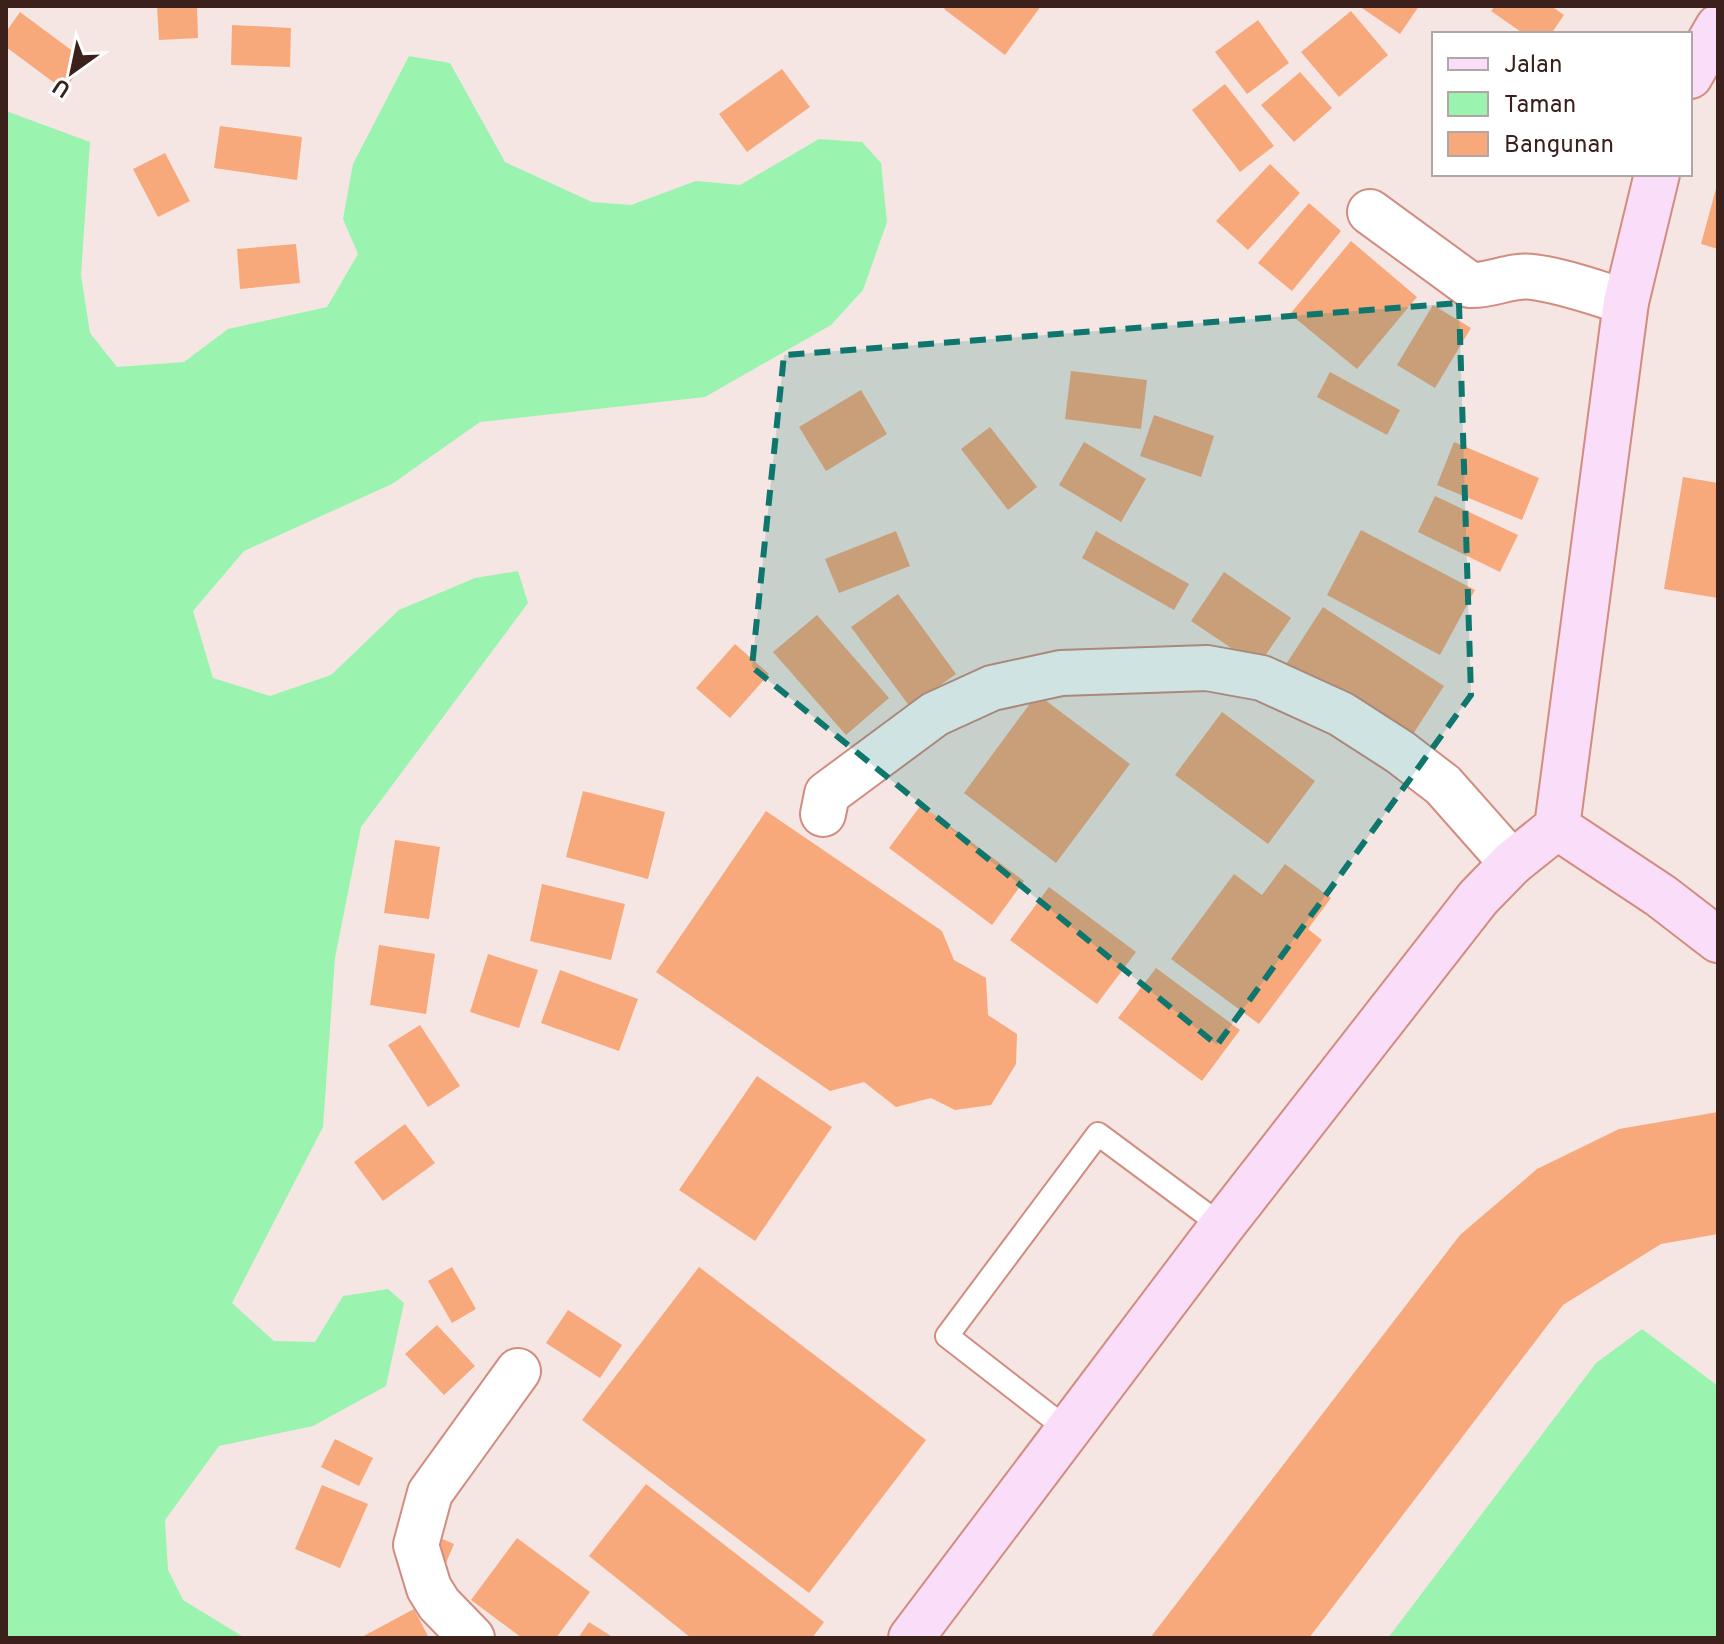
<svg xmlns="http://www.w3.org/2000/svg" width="1724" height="1644" font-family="Overpass,sans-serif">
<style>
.green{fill:#9bf3b0}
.building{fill:#f8a97c}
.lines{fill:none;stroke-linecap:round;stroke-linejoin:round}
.lane-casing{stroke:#d18d80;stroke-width:26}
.street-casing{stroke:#d18d80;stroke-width:48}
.secondary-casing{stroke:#d18d80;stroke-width:48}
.lane{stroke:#fff;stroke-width:22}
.street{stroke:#fff;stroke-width:44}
.secondary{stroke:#faddf8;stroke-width:44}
.marked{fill:#0f766e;fill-opacity:0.2;stroke:#0f766e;stroke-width:6;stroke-dasharray:16 10;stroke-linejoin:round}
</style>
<rect width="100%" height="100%" fill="#f5e6e3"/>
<!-- green -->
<path class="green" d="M409,56L450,63L505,162L592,202L631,205L696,181L740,185L819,139L862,142L881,163L887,222L863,290L831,325L705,397L480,422L392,484L244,551L193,611L213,678L270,696L331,675L399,610L475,578L518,571L528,603L361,827L335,958L323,1127L232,1303L274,1341L315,1342L343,1296L388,1289L404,1303L386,1386L313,1426L219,1446L165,1520L168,1570L183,1600L245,1638H6V111L90,142L81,275L90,333L117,367L184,362L228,329L327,307L358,254L343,219L353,164Z
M1642,1329L1718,1386V1638H1388L1596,1363Z"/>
<!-- building -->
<path class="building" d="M157,6H197L198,38L159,40Z
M947,6H1041L1005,55L944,9Z
M1359,6H1419L1400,34Z
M1495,6H1551L1564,15L1551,34H1524L1491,11Z
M1351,11L1388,55L1339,97L1301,52Z
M20,12L86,61L64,90L6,47V32Z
M1258,20L1289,63L1247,94L1215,52Z
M232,25L291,28L290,67L231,65Z
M782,69L810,107L747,152L719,114Z
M1300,72L1332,108L1294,142L1261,105Z
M1225,84L1274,146L1240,172L1192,110Z
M220,126L302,137L297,180L214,168Z
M165,153L190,201L158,217L133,169Z
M1270,164L1300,193L1248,250L1216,221Z
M1717,185H1718V249L1701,244Z
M1309,203L1341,231L1292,291L1258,263Z
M1351,241L1417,297L1357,369L1290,314Z
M296,244L300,283L240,289L237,249Z
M1433,305L1471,328L1435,388L1397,365Z
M1071,371L1147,380L1141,429L1065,419Z
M1330,372L1400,410L1387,435L1317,397Z
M861,390L887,434L826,471L799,427Z
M1154,415L1214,436L1201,477L1140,456Z
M990,427L1037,487L1008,510L961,449Z
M1084,442L1146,479L1121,522L1059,485Z
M1454,442L1539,478L1522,520L1437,485Z
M1683,477L1718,483V598L1664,589Z
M1435,496L1518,535L1500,572L1418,532Z
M1361,530L1475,590L1440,655L1327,595Z
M896,531L910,566L839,593L825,559Z
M1096,531L1189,584L1174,610L1082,558Z
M1224,572L1291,618L1258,666L1191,621Z
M898,594L956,674L910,707L851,627Z
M1323,607L1444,686L1404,748L1283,669Z
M817,615L889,698L846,735L773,652Z
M735,644L769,674L730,718L696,688Z
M1037,694L1130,764L1056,863L964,793Z
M1222,712L1315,781L1268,844L1175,775Z
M583,791L665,812L648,879L566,857Z
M921,805L1024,881L992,925L889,848Z
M766,811L942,931L954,960L986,978L988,1015L1017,1034L1016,1064L991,1105L955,1110L931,1098L896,1107L864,1082L830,1091L656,972Z
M395,840L440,847L429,919L384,913Z
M1285,864L1331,898L1308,929L1322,940L1259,1024L1171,959L1234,874L1262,895Z
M542,884L625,904L611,960L530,941Z
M1049,887L1136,952L1097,1004L1010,940Z
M379,945L435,954L426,1014L370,1005Z
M488,954L538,970L519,1028L470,1012Z
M1156,968L1240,1030L1202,1081L1118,1018Z
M560,970L638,999L619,1051L541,1023Z
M420,1025L460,1086L428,1107L388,1045Z
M757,1076L832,1127L755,1241L679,1190Z
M1718,1112V1234L1661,1244L1563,1305L1309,1638H1150L1460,1235L1537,1169L1619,1129Z
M405,1124L435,1163L383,1201L354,1162Z
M452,1267L476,1309L452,1323L428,1281Z
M699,1267L926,1440L809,1593L582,1420Z
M568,1310L622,1345L600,1378L546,1343Z
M437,1325L475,1366L444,1395L405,1354Z
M335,1439L373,1458L359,1486L321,1467Z
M646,1484L824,1622L812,1638H691L589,1556Z
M322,1485L368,1504L340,1568L295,1549Z
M431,1534L454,1544L446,1563L422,1552Z
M517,1538L590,1592L556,1638H522L471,1600Z
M414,1609L429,1638H360Z
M589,1622L614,1638H578Z"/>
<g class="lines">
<defs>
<path id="lane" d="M1068,1430L947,1336L1098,1134L1222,1226"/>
<path id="street" d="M1370,212L1470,285C1492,286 1511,274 1533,277C1564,281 1596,293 1626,302
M823,814L827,794L935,714L992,688L1061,673L1207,668L1262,678L1341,714L1400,752L1443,785L1512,863
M472,1638L439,1604L429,1588L416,1545L430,1493L518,1371"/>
<path id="secondary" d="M1690,76L1718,27
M1557,827L1661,896L1718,940
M911,1638L1222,1226L1478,898L1512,863L1557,827L1626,302L1657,174"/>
</defs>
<!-- lane casing -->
<use href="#lane" class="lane-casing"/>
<!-- street casing -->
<use href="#street" class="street-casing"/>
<!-- secondary casing -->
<use href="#secondary" class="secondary-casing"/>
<!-- lane -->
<use href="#lane" class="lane"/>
<!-- street -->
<use href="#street" class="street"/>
<!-- secondary -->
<use href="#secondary" class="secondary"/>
</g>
<!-- marked area -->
<path class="marked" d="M1459,303L1471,695L1217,1045L752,667L784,355Z"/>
<!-- border -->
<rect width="1724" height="1644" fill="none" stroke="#3b201b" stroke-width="16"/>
<!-- legend -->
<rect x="1432" y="32" width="260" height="144" fill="#ffffff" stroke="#b1a6a4" stroke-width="2"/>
<rect x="1448" y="58" width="40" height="12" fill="#faddf8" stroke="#b1a6a4" stroke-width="2"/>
<text x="1504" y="72" font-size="24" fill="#3b201b">Jalan</text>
<rect x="1448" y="92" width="40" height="24" fill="#9bf3b0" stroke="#b1a6a4" stroke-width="2"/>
<text x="1504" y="112" font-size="24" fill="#3b201b">Taman</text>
<rect x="1448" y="132" width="40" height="24" fill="#f8a97c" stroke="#b1a6a4" stroke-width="2"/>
<text x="1504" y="152" font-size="24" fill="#3b201b">Bangunan</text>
<!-- north arrow -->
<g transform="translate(72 72) rotate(213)" stroke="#ffffff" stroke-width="6" paint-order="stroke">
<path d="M0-6L14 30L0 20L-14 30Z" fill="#3b201b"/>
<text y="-12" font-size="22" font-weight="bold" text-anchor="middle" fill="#3b201b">U</text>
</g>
</svg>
